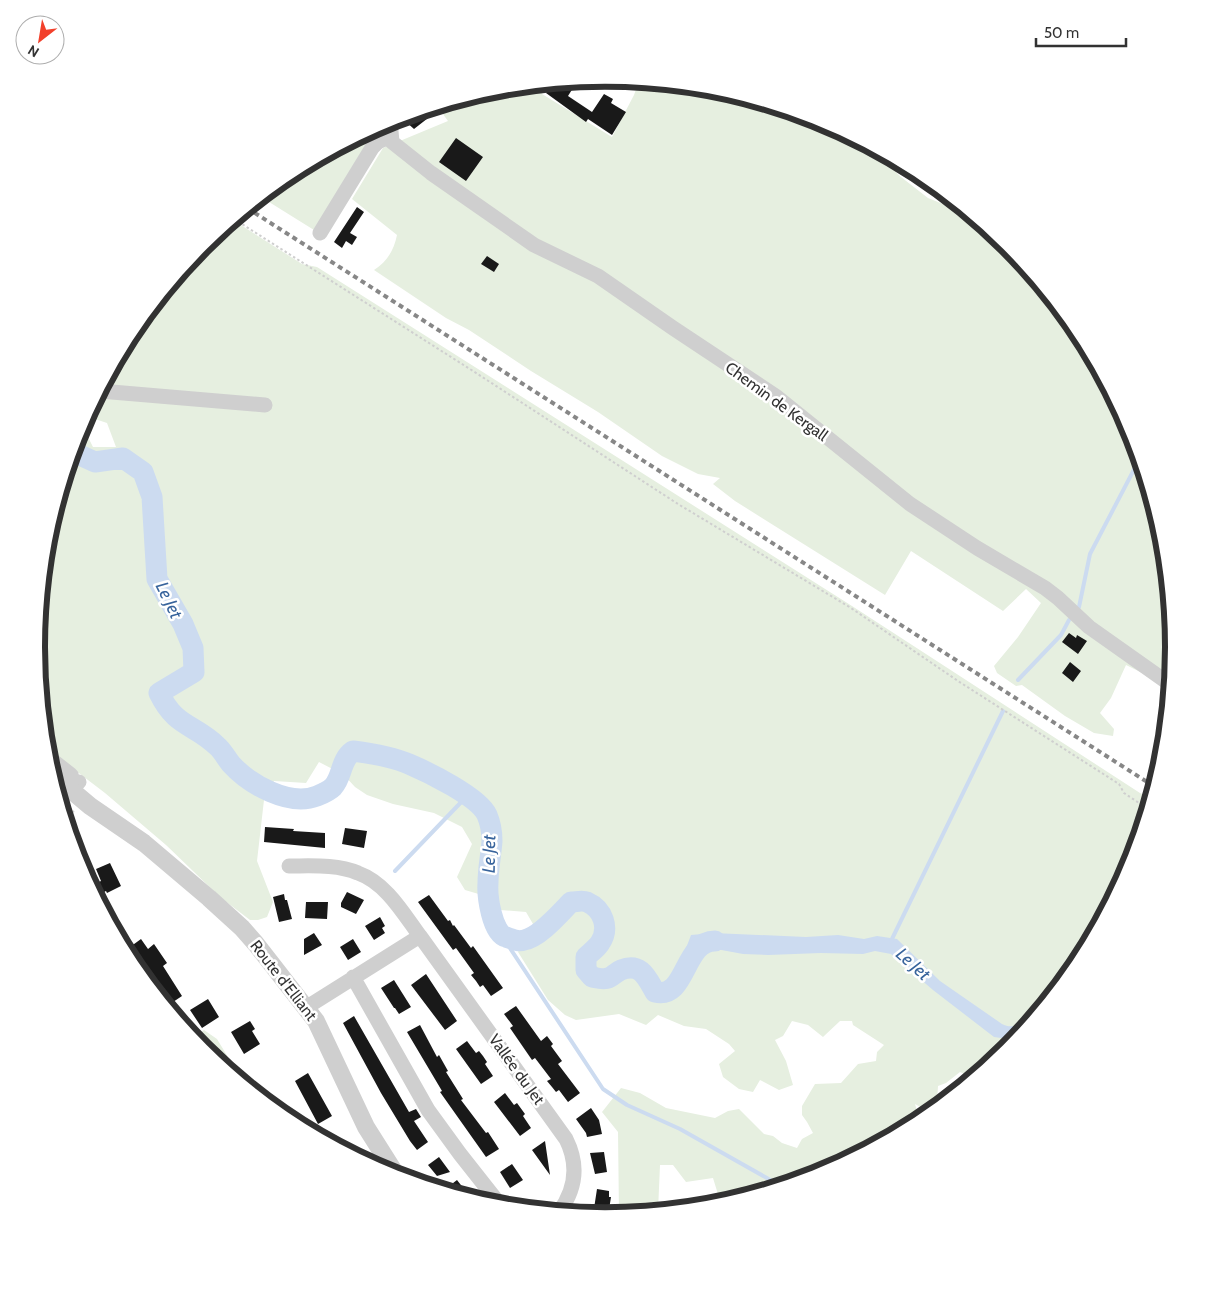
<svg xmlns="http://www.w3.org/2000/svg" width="1211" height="1294" font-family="Cabin,sans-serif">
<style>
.green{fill:#e6efe0}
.water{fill:#ccdbf0}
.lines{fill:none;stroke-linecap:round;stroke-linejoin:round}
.stream{stroke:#ccdbf0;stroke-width:4}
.river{stroke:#ccdbf0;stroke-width:21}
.building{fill:#191919}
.path{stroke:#cfcfcf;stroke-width:2;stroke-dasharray:2.5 2.5;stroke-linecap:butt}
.minor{stroke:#cfcfcf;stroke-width:15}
.tertiary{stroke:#cfcfcf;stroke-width:18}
.secondary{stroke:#bcbcbc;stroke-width:20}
.rail{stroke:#878787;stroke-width:4;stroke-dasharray:5 4;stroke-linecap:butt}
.labels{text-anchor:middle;stroke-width:5;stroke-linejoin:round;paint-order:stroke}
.street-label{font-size:16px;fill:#323232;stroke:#fff}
.water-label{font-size:18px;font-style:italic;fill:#38649c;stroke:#fff}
.rim{fill:none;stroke:#323232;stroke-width:6}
</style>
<rect width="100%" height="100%" fill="#fff"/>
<!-- green -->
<path class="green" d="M639,81L717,89L824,121L866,144L901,177L928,198L973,216L1008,245L1079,331L1132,429L1164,536L1175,647L1171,687L1126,665L1111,698L1100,713L1114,729L1113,736L1094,733L1065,716L1022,685L1016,686L997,673L994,666L1018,637L1041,603L1026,589L1003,611L911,551L885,595L735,501L713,484L720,478L698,474L662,456L598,412L531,371L469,330L446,318L374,270C387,262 394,250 397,235L352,199L383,148L448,121L437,106L495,89L548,83L542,94L612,137L634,95Z
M384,123L386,129L365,146L314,230L261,197L289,174Z
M233,220L302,264L317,267L852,606L1140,793L1152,798L1131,865L1079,963L1008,1050L974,1078L960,1072L946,1083L938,1086L937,1102L931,1113L915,1104L920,1121L823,1173L721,1204L713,1178L686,1182L673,1165H660L658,1211L619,1215L618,1132L602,1112L621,1088L640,1093L666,1108L715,1118L728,1111L739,1109L764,1134L773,1136L782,1143L797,1148L802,1139L813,1133L807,1122L802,1115V1106L815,1084L841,1083L858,1064L876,1061L877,1052L884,1045L853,1025L852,1021H840L823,1037L808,1025L792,1021L783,1036L775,1040L786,1061L793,1085L779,1090L760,1080L753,1092L739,1089L723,1077L719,1064L735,1051L729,1044L706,1029L684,1026L658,1015L646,1025L619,1014L576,1020L565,1015L548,1000L518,952L533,924L526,912L500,910L499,900L465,890L457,877L472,844L462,827L434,813L393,804L367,795L355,787L344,775L319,762L306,783L274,781L264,800L257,861L273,902L267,917L258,920H250L220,897L166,845L105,793L46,748L36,647L47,536L79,431L86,433L93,447H116L107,423L86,416L132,330L203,244Z
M204,1030L217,1039L243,1082L203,1049L193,1038Z"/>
<!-- water -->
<path class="water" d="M713,933L806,937L838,935L864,939L877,936L897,939L940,981L1002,1024C1013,1030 1023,1023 1034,1018L1017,1038L1008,1039L994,1037L933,990L891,954L875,951L863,954L821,953L768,955L743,954L716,949L702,953L698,960L685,951L691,935Z"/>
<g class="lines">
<!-- stream -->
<path class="stream" d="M1079,607L1090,554L1140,458
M1018,680L1061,635L1069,620
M395,871L468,795
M502,936L603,1089L627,1105L680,1129L781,1186
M891,941L1003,711"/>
<!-- river -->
<path class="river" d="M73,452L95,462L123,458L143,472L152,497L157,579L183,624L193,648L194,672L159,693C176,728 193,723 217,746C223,751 226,758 231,764C249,784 289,807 317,796C322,794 329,791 333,787C343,776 340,760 353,751C368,753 395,758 409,764C428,772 479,797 487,815C490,822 492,833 492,841C491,855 488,869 488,883C487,896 492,933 506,937C512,939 518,942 524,940C540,937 560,913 571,902C576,902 582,900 587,902C603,909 610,928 600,943C597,948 590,953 586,957V970L592,977C597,978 604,980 608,978C612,977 616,972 621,970C641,962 647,978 655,992C687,1000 683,941 715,941"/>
</g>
<!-- building -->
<path class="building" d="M578,80L568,96L592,112L604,94L613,99L611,103L626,112L612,135L588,119L586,122L546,93L553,83Z
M446,104L414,129L405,121L416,113Z
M456,138L483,157L466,181L439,162Z
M357,207L364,212L350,233L357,237L352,245L346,241L342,248L334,242Z
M487,256L499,264L494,272L481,264Z
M1069,633L1076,638L1077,635L1087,641L1078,654L1062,642Z
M1070,662L1081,671L1073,682L1062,673Z
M265,827L294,829L293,831L325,833V848L264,842Z
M345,828L367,831L364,848L342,844Z
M110,863L121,886L107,893L106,891L96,896L91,886L101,881L96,869Z
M347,892L364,900L356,914L341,907V903Z
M284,894L285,900H287L292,919L279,922L273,897Z
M429,895L448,921L450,920L453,926L454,925L471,948L473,946L503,988L491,996L483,985L480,987L476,981L471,975L474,973L456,948L453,950L418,902Z
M306,902H328L327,919L305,918Z
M380,917L385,926L382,928L385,933L374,940L365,926Z
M314,933L322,945L304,955V939Z
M141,939L148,949L154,944L167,963L163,966L182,996L167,1006L153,989L156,987L130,947Z
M353,939L361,952L348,960L340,947Z
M426,974L457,1021L445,1030L411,985Z
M394,980L411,1007L399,1014L395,1008H394L381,988Z
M208,999L219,1017L202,1028L190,1010Z
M516,1006L541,1041L547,1036L553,1044L551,1046L562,1061L558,1064L580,1093L568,1102L559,1090L556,1092L552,1087L547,1081L551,1079L535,1058L532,1060L510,1028L513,1026L504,1014Z
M354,1016L409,1112L416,1109L421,1117L414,1121L428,1142L417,1150L410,1141L381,1093L343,1023Z
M250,1021L255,1029L252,1031L260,1044L244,1054L231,1032Z
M420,1025L437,1057L439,1055L448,1071L446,1072L463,1099L461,1100L486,1133L488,1132L499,1149L486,1157L440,1092L442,1091L407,1032Z
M467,1041L476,1053L479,1051L483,1056L487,1062L485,1064L493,1076L481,1084L456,1049Z
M308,1073L332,1116L318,1124L295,1081Z
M505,1093L514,1105L517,1103L525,1114L523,1116L531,1128L520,1136L494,1102Z
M591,1108L599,1120L602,1134L587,1137L586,1133L576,1119Z
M545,1141L550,1175L532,1150Z
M604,1152L607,1172L595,1174L590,1153Z
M439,1157L450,1172L437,1176L428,1165Z
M512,1164L523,1180L510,1188L500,1172Z
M457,1180L471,1198L444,1190Z
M597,1189L609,1191V1197H611L608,1216L593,1215Z"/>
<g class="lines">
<!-- path -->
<path class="path" d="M234,219L473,371L678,504L851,608L958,681L1119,784L1124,793L1148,809
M65,818L74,811"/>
<!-- minor -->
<path class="minor" d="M390,120L392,142L431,173L534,245L598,276L673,328L777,397L910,504L977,548L1045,588L1058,598L1089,627L1171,685
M320,233L372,148L378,142L391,136
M100,391L265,405
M60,799L79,782
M289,866C311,866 337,864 358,873C386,883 403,913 420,936
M353,977L428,1110L460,1154L501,1206
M307,1007L420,936L566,1139C579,1165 576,1189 559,1212"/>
<!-- tertiary -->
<path class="tertiary" d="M47,758L70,776
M52,774L90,806L144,843L209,898L242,928L256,944L316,1021L366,1127L397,1176"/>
<!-- secondary -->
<path class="secondary" d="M904,164L931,181"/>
<!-- rail -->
<path class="rail" d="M247,208L1155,787"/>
</g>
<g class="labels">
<!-- street labels -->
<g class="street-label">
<text transform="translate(777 401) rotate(36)" y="6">Chemin de Kergall</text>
<text transform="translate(284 980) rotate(52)" y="6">Route d'Elliant</text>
<text transform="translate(517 1069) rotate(54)" y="6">Vallée du Jet</text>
</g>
<!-- water labels -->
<g class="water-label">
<text transform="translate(169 600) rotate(64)" y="6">Le Jet</text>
<text transform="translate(489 854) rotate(-89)" y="6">Le Jet</text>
<text transform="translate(913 964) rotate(42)" y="6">Le Jet</text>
</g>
</g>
<!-- crop -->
<path d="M0 0H1211V1294H0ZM45 647a560 560 0 1 1 1120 0a560 560 0 1 1-1120 0Z" fill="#fff" fill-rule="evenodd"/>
<path class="rim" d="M45 647a560 560 0 1 1 1120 0a560 560 0 1 1-1120 0Z"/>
<!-- north arrow -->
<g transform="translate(40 40) rotate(211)"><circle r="24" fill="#ffffff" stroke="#adadad"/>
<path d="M0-4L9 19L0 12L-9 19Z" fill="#f2402b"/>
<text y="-8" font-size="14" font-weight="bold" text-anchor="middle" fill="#323232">N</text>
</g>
<!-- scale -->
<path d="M1036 38v8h90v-8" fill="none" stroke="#323232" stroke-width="2.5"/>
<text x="1044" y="38" font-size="15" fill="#323232" stroke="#ffffff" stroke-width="4" paint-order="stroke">50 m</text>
</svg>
